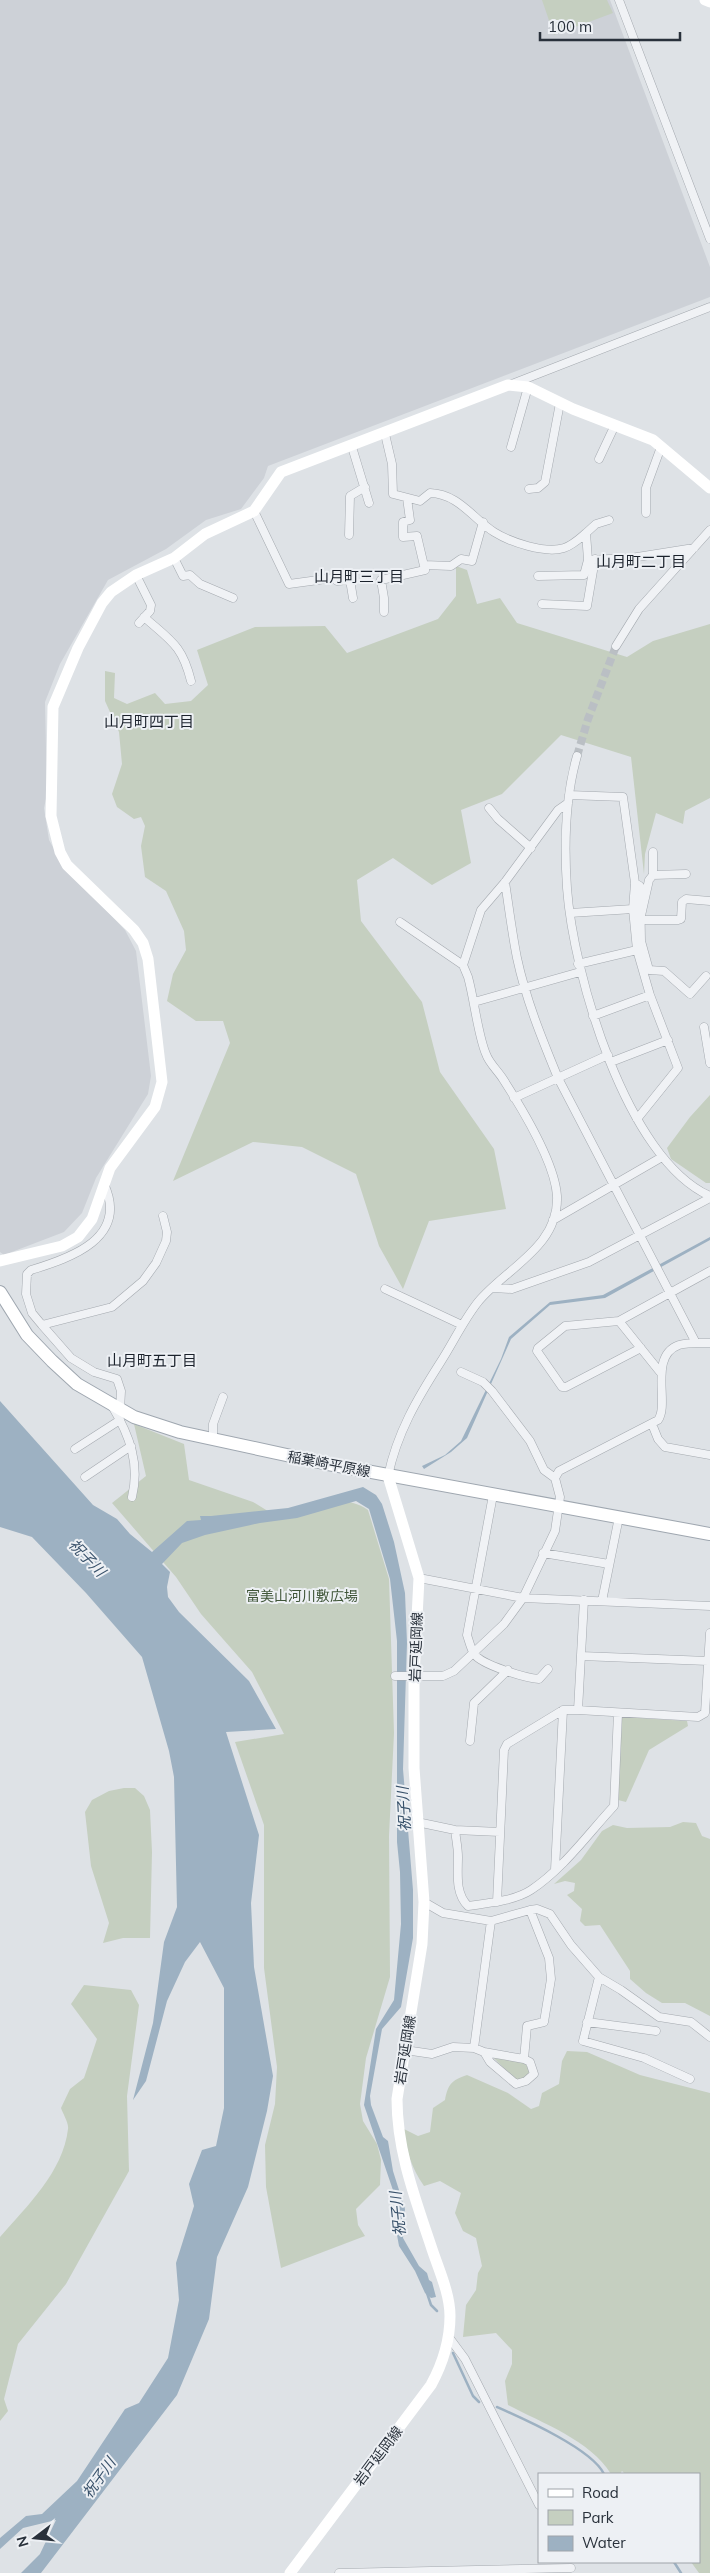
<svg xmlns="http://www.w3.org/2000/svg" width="710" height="2573" font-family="Mulish,'Noto Sans JP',sans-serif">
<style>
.built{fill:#cdd1d7}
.green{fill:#c5cfc0}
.water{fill:#9db1c2}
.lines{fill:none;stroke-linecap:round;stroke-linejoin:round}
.stream{stroke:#9db1c2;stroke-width:2.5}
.street-tunnel{stroke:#babfc4;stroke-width:8;stroke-dasharray:8 4;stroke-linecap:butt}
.street-casing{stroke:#a4a9af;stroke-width:9}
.primary-casing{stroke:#9fa7b0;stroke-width:14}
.street{stroke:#f0f2f5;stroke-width:8}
.secondary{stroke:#fff;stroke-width:11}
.primary{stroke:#fff;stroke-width:12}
.labels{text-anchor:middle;stroke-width:4;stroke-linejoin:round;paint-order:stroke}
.street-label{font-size:14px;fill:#29313b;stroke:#edf0f4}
.park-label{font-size:14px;fill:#3f5538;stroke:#edf0f4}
.neighbourhood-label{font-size:15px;fill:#1b222c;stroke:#edf0f4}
.water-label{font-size:15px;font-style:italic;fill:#38516a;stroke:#edf0f4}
</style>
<rect width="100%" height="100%" fill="#dee2e6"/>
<!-- built -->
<path class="built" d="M0,0H610L710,267V297L268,466L264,478L241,509L206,520L166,549L108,580L60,664L45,702L47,794L44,808L49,840L63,865L125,930L136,951L151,1076L148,1094L96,1178L82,1213L64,1232L4,1255L0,1252Z"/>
<!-- green -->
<path class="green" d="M542,0H607L613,13L554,35Z
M456,566L467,570L477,604L500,598L517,623L627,657L653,641L710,624V798L685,811L683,824L656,813L645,854L644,874L631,757L561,735L502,794L461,810L471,863L432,885L393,858L357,880L361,921L422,1002L440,1072L494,1149L506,1209L429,1221L403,1289L379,1246L356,1174L302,1147L253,1142L173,1181L230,1043L223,1021H196L167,1001L173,974L186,950L184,931L166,891L145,877L141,846L145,826L141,817L134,819L117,807L112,794L122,764L119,732L105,701V671L115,673L114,698L127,704L155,693L165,704L191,701L208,685L197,650L255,627L325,626L347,653L438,619L456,596Z
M710,1095V1183H706L671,1159L667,1148L690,1117Z
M134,1424L184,1444L189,1480L253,1502L271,1513C300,1507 342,1491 368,1510L389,1579L394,1733L389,1836L390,1977L366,2058L360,2104L363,2121L377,2144L381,2160L380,2185L356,2209L358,2225L365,2236L281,2268L266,2187L265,2145L275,2104L277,2067L264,1968V1825L235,1742L284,1734L252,1672L201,1614L176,1577L112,1503L146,1476Z
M622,1717L687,1721L688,1726L649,1750L626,1802L618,1800Z
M124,1788H135L144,1796L150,1810L152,1852L150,1938H123L103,1943L109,1923L91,1866L85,1812L92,1800L109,1791Z
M683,1822L696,1823L702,1836L710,1839V2016L685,2003H662L646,1993L630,1979V1971L600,1925L585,1926L580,1921L582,1909L567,1895L574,1891L575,1883L565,1881L554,1884L581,1860L602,1831L613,1825L627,1828L670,1827Z
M84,1985L131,1990L139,2005L127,2096L129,2171L66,2284L18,2344L4,2399L8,2411L0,2421V2237C27,2206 63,2172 68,2129C69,2123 63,2114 61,2108L70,2089L84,2078L97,2039L71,2004Z
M567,2051L587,2052L640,2075L710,2093V2573H699L691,2562H699V2474H625L622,2471L620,2474H611C590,2440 542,2423 508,2405L505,2381L512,2364V2350L496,2333L463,2337L466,2305L476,2290L478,2273L482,2266L476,2238L463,2231L455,2213L461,2193L440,2181L424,2186C412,2169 406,2151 404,2129L418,2136L430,2132L433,2108L445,2100C448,2085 451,2080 467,2075L508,2093L531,2109L539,2106L542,2093L559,2084L562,2061Z
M493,2057L527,2062L531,2073L525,2079L516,2081Z"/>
<!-- water -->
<path class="water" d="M710,1237V1240L605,1298L550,1305L511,1339L467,1438L451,1452L424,1469L422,1466L445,1455L461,1441L501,1359L509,1337L550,1302L603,1295Z
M0,1401L93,1505L117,1519L130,1534L152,1552L187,1521L201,1520L200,1516H211L288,1508L363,1487L376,1495L382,1504L394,1542L405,1593L407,1643L403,1769L413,1890V1938L401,2007L382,2029L370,2096L371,2105L383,2137L388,2141L393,2171L405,2209L403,2238L419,2266L427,2273L429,2280L432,2282L436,2297L431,2298L425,2293L415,2271L399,2246L397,2235V2202L364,2105L376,2029L394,2000L401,1924L400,1872L397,1842V1641L390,1579L369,1509L356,1501L297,1518L260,1523L205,1535L182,1543L162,1564L170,1572L167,1587L168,1597L179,1612L249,1681L276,1729L226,1732L259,1835L251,1903L254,1967L273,2076L267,2111L248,2187L217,2257L209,2319L177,2395L41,2573H21L40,2554L56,2520L23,2528L0,2549V2538L26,2516L42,2514L77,2481L125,2409L139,2403L168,2358L179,2300L176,2263L194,2206L189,2184L202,2150L216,2146L224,2108V1988L200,1942L185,1962L167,2001L146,2081L133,2100L153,2023L164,1942L177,1907L174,1777L169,1751L142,1657L86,1593L32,1537L0,1527Z"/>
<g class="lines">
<!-- stream -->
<path class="stream" d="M427,2293L431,2305L437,2311
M453,2353L473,2396L479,2402
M497,2407C524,2419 592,2449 604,2474
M674,2562L681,2573"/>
<!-- street-tunnel -->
<path class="street-tunnel" d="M577,756L588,719L616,646"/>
<defs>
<path id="street" d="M619,0L710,239
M512,384L710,307
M385,434L392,464L393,494L420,501L430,493C459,494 472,518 494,532C510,542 545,554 564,548C573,545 579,539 586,533L588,560L631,558L694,548
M352,447L369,503
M511,447L528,387
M599,459L615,425
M529,489L538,488L545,482L560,403
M254,511L289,584L333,578L337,581L350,580L353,598
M646,513V488L661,447
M586,533L596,524L609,520
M349,535L350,496L365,487
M174,558L183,576L190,575L200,584L233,598
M424,565L451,566L461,559L472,561L483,522
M136,575L151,605L150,611L139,623
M538,576L584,575L588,560
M542,604L587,606L595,559
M384,612V598L381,580L425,570L417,536L403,537V522L410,520L407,498
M144,617C171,641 182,645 191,681
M616,646L639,609L710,530
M577,756C565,798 564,845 567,888C573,973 626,1159 710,1196
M569,795L623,797L635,883L633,909L637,950L650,995L678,1068L637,1119
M489,808L498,819L531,848
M653,852V875L649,880L640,920H678L681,919L682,902L686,899L710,901
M653,875L686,874
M505,882C509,908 512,933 517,958C526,1000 542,1039 558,1078L696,1343
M635,883L640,886L641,941L649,970L664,971L690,994L706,976
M570,913L633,909
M400,922L463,965
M578,964L637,950
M474,1002L580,972
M593,1016L650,995
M704,1027L710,1063
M611,1062L668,1040
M514,1098L608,1055
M104,1184C129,1238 71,1258 31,1270L27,1274L26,1294L32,1313L42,1325L71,1358L94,1372L117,1379L121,1391L120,1410
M553,1220L662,1157
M493,1288L512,1289L589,1262L710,1198
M385,1289L462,1325
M619,1321L660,1372
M42,1325L112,1307L143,1281L156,1263L166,1241L167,1232L163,1216
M641,1348L566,1387H562L537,1351L538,1348L565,1326L619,1321L710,1271
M461,1372L483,1382L492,1391L530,1441L544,1470L555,1478
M112,1406C130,1436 140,1464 132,1497
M652,1424L658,1439L665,1447L710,1455
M213,1440V1424L223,1397
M75,1449L120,1420
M388,1476C397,1433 417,1399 440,1363C453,1343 463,1321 478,1302C506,1268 559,1247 557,1196C555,1163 521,1107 503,1079C498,1071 489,1063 486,1054C478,1036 474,998 468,977L463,965L481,910L505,882L558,810L568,803
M85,1477L131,1446
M493,1495L467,1635C469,1641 471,1649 474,1654C482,1665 525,1678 539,1679L548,1669
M543,1553L609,1564
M419,1578L523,1598L710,1606
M602,1601L619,1517
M581,1656L708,1661
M395,1676H443L454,1671L504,1624L523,1598L555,1531L560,1497L555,1478L559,1471L658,1420C670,1404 648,1356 679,1345C689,1342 700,1343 710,1343
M578,1710L698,1717L705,1713L710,1633
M470,1741L474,1703L508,1670
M417,1822L455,1830L500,1832
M455,1830C456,1839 458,1848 458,1857C458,1874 455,1893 468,1906C488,1903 514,1901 531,1890C563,1869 588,1834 614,1806L618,1713
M555,1870L563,1710
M424,1902L443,1913L491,1921L530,1910L549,1958L551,1979L544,2022L527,2026L524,2059L530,2062L534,2074L526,2081L516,2084L490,2062L484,2052L474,2048
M497,1902L504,1750L507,1744L563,1710H578L584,1600
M530,1910L537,1909L550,1914L571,1945L599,1977L621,1990L659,2017L691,2022L710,2037
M599,1977L583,2041L644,2058L690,2079
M587,2022L656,2031
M405,2050L432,2054L453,2047L474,2048L491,1921
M484,2052L524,2059
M448,2336L465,2359L539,2505
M339,2573L571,2568"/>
<path id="primary" d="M0,1292L27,1335L52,1361L77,1384L134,1417L180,1432L328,1464L710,1534"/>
</defs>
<!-- street casing -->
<use href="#street" class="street-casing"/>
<!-- primary casing -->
<use href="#primary" class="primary-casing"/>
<!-- street -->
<use href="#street" class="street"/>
<!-- secondary -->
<path class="secondary" d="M705,0L710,2
M0,1261L62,1246L78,1237L92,1219L110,1168L155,1107L162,1082L148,959L143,943L134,930L67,865L60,852L51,816L53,707L78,648L102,603L111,592L136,575L174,558L205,534L254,511L281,472L508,385L528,387L573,409L653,440L710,488
M290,2573L431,2385C443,2363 450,2341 450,2316C450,2293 438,2268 431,2246C415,2198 397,2151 397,2099L422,1944L424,1902L414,1768V1677L419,1578L388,1476"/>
<!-- primary -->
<use href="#primary" class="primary"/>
</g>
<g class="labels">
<!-- street labels -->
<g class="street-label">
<text transform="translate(329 1464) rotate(11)" y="5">稲葉崎平原線</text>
<text transform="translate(416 1647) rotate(-88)" y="5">岩戸延岡線</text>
<text transform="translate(405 2050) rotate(-81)" y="5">岩戸延岡線</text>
<text transform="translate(378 2456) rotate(-53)" y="5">岩戸延岡線</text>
</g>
<!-- park labels -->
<g class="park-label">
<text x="302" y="1601">富美山河川敷広場</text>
</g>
<!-- neighbourhood labels -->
<g class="neighbourhood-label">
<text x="641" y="567">山月町二丁目</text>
<text x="359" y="582">山月町三丁目</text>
<text x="149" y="727">山月町四丁目</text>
<text x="152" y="1366">山月町五丁目</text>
</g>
<!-- water labels -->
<g class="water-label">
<text transform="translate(87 1558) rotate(46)" y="5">祝子川</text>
<text transform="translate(404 1809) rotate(-93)" y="5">祝子川</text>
<text transform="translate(398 2214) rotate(-96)" y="5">祝子川</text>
<text transform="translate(99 2478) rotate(-55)" y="5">祝子川</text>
</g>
</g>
<!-- legend -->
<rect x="538" y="2473" width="162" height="90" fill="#edf0f4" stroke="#9fa4aa"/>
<rect x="548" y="2489" width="25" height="8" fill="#ffffff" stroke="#9fa4aa"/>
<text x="582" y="2498" font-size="15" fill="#29313b">Road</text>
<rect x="548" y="2510" width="25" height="15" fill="#c5cfc0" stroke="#9fa4aa"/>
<text x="582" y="2523" font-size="15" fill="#29313b">Park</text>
<rect x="548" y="2536" width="25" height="15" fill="#9db1c2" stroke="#9fa4aa"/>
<text x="582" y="2548" font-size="15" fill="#29313b">Water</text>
<!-- north arrow -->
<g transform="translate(35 2538) rotate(254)" stroke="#edf0f4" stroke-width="4" paint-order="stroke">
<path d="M0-4L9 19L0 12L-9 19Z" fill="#29313b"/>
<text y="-8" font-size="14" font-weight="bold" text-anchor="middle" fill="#29313b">N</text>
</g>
<!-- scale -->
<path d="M540 32v8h140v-8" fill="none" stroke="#29313b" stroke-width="2.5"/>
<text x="548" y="32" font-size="15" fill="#29313b" stroke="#edf0f4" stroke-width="4" paint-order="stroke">100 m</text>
</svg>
